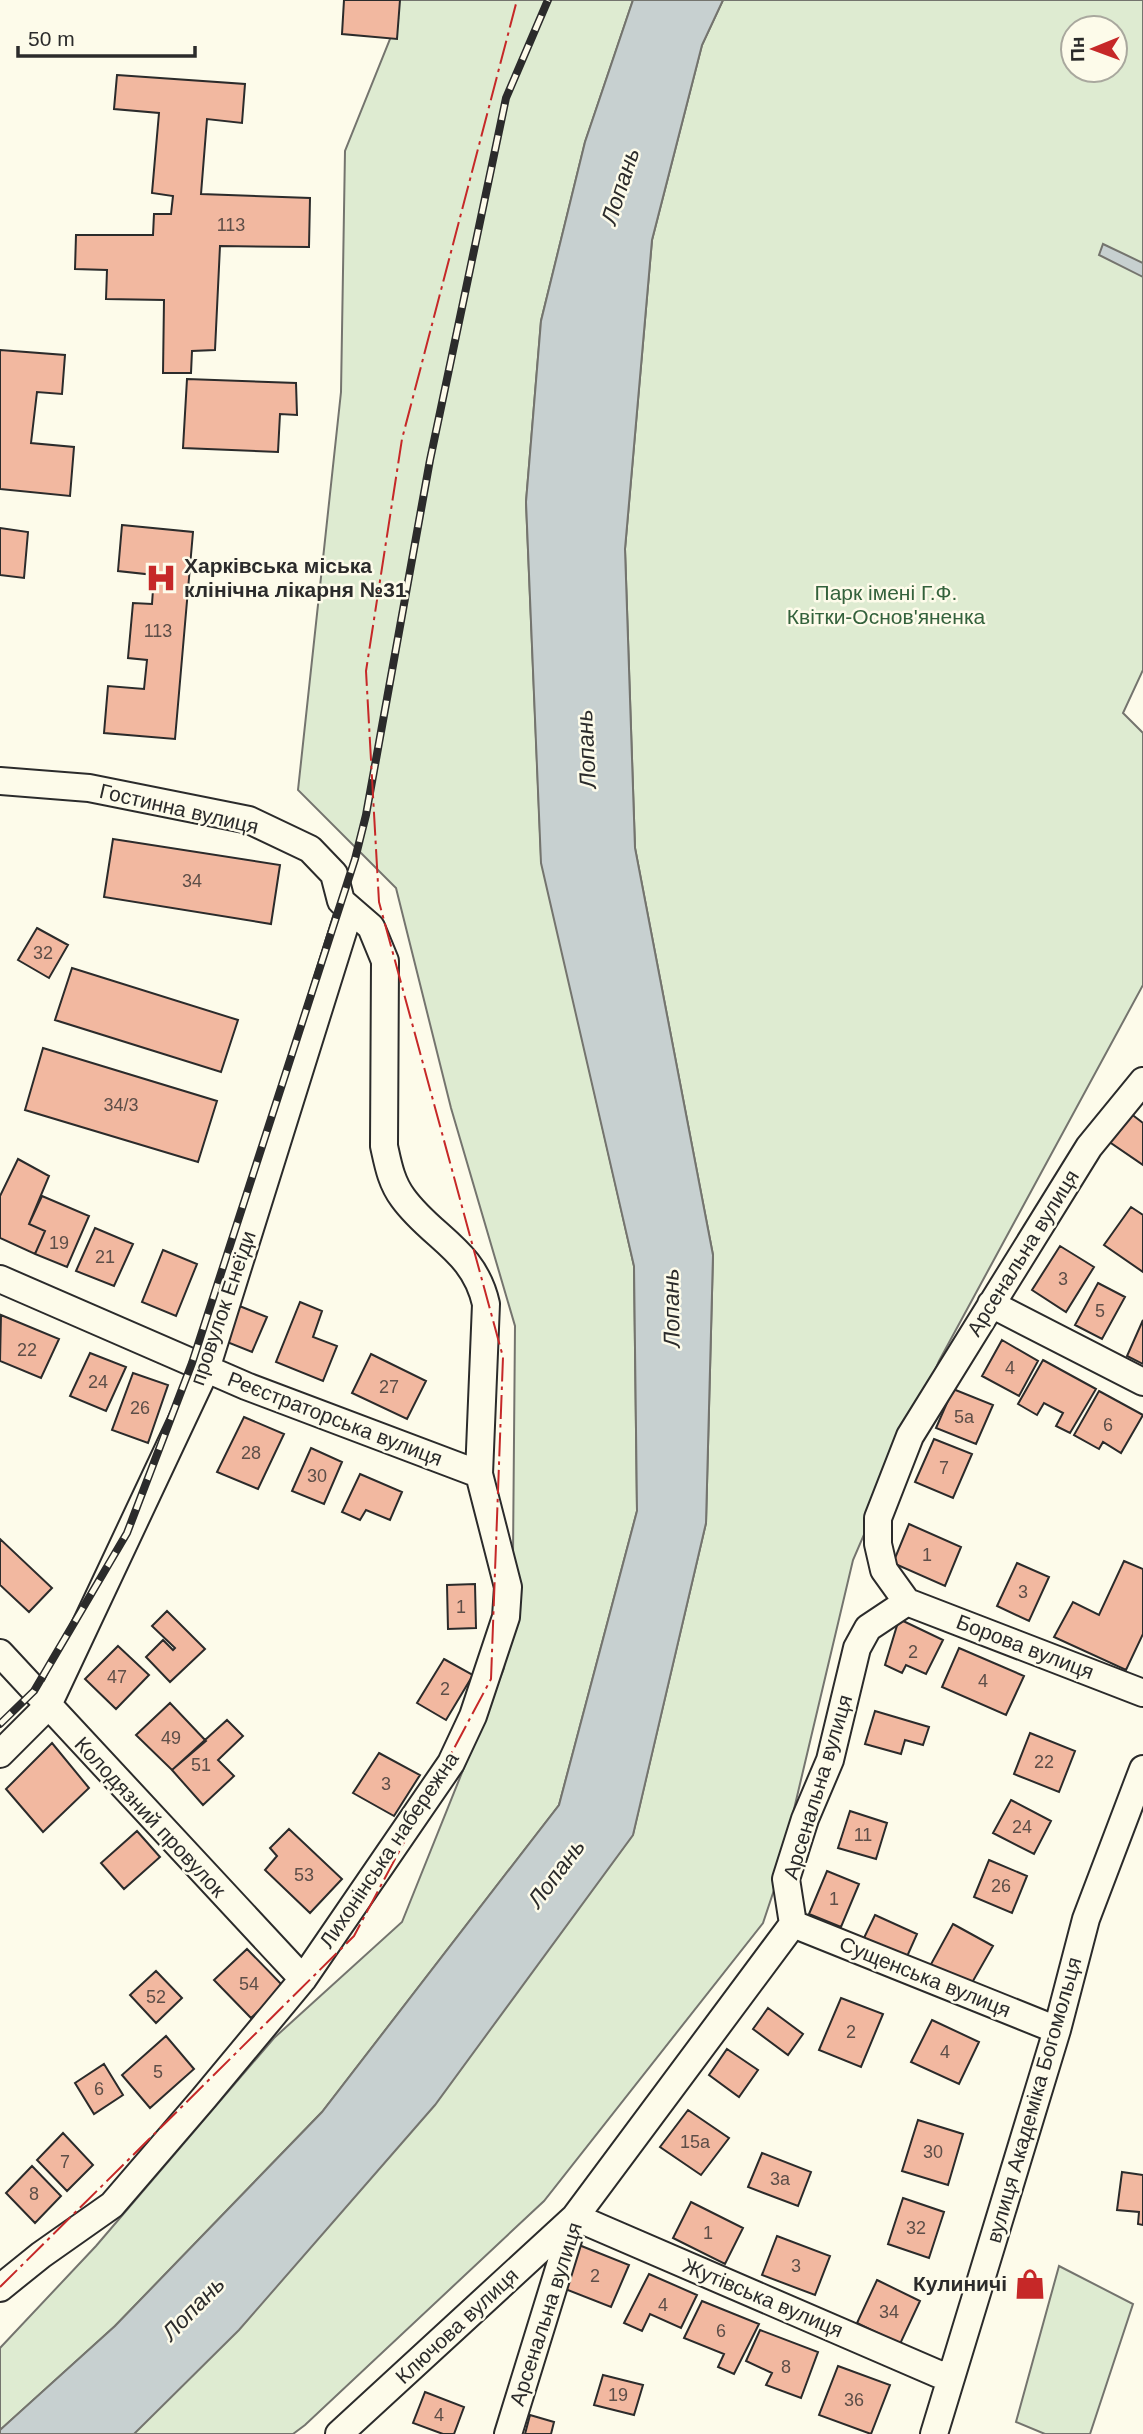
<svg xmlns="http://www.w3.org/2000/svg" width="1143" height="2434" font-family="Helvetica,sans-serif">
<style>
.green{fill:#deebd1;stroke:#74746e;stroke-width:2;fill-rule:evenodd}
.water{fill:#c7d0d0;stroke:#74746e;stroke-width:2}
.building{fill:#f2b8a0;stroke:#2b2b2b;stroke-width:2}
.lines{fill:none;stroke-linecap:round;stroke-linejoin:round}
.minor-casing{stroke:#2b2b2b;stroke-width:30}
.minor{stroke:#fdfbea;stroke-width:26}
.rail-casing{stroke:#2b2b2b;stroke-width:8}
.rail{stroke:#fdfbea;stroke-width:5;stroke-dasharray:16;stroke-linecap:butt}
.power{stroke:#c62828;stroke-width:2;stroke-dasharray:24 5 3.5 5;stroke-linecap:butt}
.labels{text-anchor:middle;stroke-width:5;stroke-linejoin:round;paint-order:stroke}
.number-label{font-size:18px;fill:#5d4e48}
.poi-label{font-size:21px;font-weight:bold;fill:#2b2b2b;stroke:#fdfbea;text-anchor:start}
.park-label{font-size:21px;fill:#34623c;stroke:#fdfbea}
.street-label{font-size:21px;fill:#2b2b2b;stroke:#fdfbea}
.water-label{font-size:23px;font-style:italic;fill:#2b2b2b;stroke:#fdfbea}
</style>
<rect width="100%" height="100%" fill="#fdfbea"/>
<!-- green -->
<path class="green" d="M344,0H633L585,142L541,321L526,502L541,857L634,1266L637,1511L559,1805L322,2112L115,2326L0,2430V2348L96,2246L274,2038L402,1922L504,1668L513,1554L515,1326L451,1108L396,888L298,790L341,392L345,151L398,19Z
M723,0H1143V670L1123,713L1143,733V985L939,1361L853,1560L777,1881L763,1923L544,2201L305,2425L293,2434H132L451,2082L633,1834L706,1523L713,1255L635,848L625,549L652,240L702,45ZM1073,28H1115V70H1073Z
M1059,2266L1133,2304L1090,2434H1045L1016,2422Z"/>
<!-- water -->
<path class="water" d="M633,0H723L702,45L652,240L625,549L635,848L713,1255L706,1523L633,1835L435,2105L239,2330L134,2434H0V2430L115,2326L322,2112L559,1805L637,1511L634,1266L541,863L526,502L541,321L585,142Z
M1103,244L1143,263V277L1099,255Z"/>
<!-- building -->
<path class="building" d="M344,0H400L397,39L342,34Z
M117,75L245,84L242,123L207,119L201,194L310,198L309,247L220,246L215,350L192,351L191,373H163L164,300L106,299L107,270L75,269L76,235H153L154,214H171L173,196L152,193L159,113L114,109Z
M0,350L65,355L62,394L37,392L31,443L74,447L70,496L0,489Z
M187,379L296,383L297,415L280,414L278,452L183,448Z
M122,525L193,532L175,739L104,733L108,686L144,689L147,660L128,658L133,603L152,604L154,575L118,571Z
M0,528L28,532L24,578L0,575Z
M113,839L280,865L271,924L104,897Z
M37,928L68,945L49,978L18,960Z
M72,968L238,1020L221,1072L55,1020Z
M43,1048L217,1101L198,1162L25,1110Z
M1130,1113L1143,1123V1165L1108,1141Z
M18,1159L49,1176L29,1224L45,1231L35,1254L0,1238V1196Z
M42,1196L89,1216L67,1267L35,1254L45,1231L29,1224Z
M1131,1207L1143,1215V1272L1104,1245Z
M95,1228L133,1244L114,1286L76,1271Z
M1060,1246L1094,1267L1066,1312L1032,1290Z
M163,1250L197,1264L176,1316L142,1302Z
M1098,1283L1125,1297L1102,1339L1075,1325Z
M300,1302L322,1311L313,1337L337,1346L323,1381L276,1362Z
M237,1305L267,1317L252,1352L222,1340Z
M1,1315L59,1339L41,1378L0,1361Z
M1143,1320V1364L1127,1356Z
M1002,1340L1038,1361L1019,1396L982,1376Z
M90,1353L126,1367L106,1411L70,1396Z
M371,1354L426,1381L407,1419L352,1393Z
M1043,1360L1096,1389L1070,1433L1056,1426L1063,1413L1044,1403L1037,1415L1018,1404Z
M133,1373L168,1385L148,1443L112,1430Z
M953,1389L993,1405L976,1444L936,1428Z
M1099,1391L1143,1415L1121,1453L1103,1442L1099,1449L1074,1435Z
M244,1417L284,1434L258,1489L217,1472Z
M934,1439L972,1454L953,1498L915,1482Z
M311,1448L342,1462L324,1504L292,1491Z
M360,1474L402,1492L390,1520L366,1510L360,1520L342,1512Z
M909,1524L961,1547L945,1586L893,1563Z
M0,1539L52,1588L29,1612L0,1585Z
M1124,1561L1143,1569V1634L1126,1670L1054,1637L1073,1602L1099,1615Z
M1017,1563L1049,1577L1029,1621L997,1606Z
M475,1584L476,1628L448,1629L447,1585Z
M167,1611L205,1649L170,1682L146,1657L163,1640L173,1650L175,1648L152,1626Z
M899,1619L943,1640L926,1674L906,1665L902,1673L885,1665Z
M118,1646L149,1675L116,1709L85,1679Z
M959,1648L1024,1676L1006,1715L942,1687Z
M444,1659L473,1675L446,1720L417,1703Z
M170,1703L206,1741L172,1770L136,1735Z
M875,1711L929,1727L923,1745L905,1740L901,1754L865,1744Z
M227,1720L243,1736L218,1760L234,1776L203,1805L172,1770Z
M1030,1733L1075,1751L1059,1792L1014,1774Z
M52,1743L89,1788L43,1832L6,1789Z
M379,1753L420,1775L394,1816L353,1793Z
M1011,1800L1051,1821L1034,1854L993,1833Z
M850,1811L887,1823L876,1859L838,1848Z
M289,1829L342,1879L310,1913L265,1870L277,1856L270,1848Z
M137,1831L160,1857L124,1889L101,1863Z
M989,1860L1027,1876L1012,1913L974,1897Z
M827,1871L859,1884L841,1927L809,1914Z
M875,1915L917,1934L905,1961L862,1942Z
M953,1924L993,1946L969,1988L930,1966Z
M247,1949L284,1987L251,2018L214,1980Z
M156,1971L182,1998L156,2023L130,1995Z
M841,1998L883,2014L861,2067L819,2050Z
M768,2008L803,2034L788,2055L753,2029Z
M932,2020L979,2042L959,2084L911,2062Z
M166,2036L194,2069L150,2108L122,2075Z
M727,2049L758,2070L739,2097L709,2075Z
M104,2064L123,2095L94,2114L75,2083Z
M688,2110L729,2138L701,2175L660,2147Z
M918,2120L963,2134L948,2185L902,2171Z
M63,2133L93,2165L67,2191L37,2160Z
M762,2153L811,2172L798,2206L748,2187Z
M32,2166L61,2196L35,2223L6,2193Z
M1122,2172L1143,2175V2225L1138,2224L1139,2212L1117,2210Z
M903,2198L944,2212L929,2258L888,2244Z
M691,2202L743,2228L725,2264L673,2238Z
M777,2236L830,2256L815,2295L762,2275Z
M579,2245L629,2265L611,2307L560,2287Z
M649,2274L697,2295L681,2328L650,2314L642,2331L624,2323Z
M877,2280L920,2301L900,2344L857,2323Z
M702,2301L759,2324L734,2374L718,2367L724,2354L684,2338Z
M760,2330L818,2352L801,2398L766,2385L772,2373L746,2361Z
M838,2366L890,2385L871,2434L819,2415Z
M603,2375L643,2385L634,2415L594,2405Z
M425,2392L464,2407L454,2434H443L413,2423Z
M530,2415L554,2422L551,2434H525Z"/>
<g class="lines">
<defs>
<path id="minor" d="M0,781L89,788L249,820L310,849L334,874L341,901L371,927L385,961L384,1146C388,1164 391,1182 403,1198C432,1238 474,1250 486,1304L479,1474L508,1587L506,1617L473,1716L451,1763L303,1979L204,2098L112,2205L41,2255L0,2288
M0,1279L246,1386L479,1474
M991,1304L1143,1382
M907,1602L1143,1693
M0,1653L303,1979
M0,1754L47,1707L206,1369L350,909
M793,1924L1057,2030
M339,2434L575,2217L950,2379
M508,2434L575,2217L793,1924L786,1879L805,1819L830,1760L857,1648L868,1628L907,1602L884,1570L878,1544V1518L910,1436L1089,1147L1143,1081
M934,2434L1057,2030L1086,1919L1143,1769"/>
</defs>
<!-- minor casing -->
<use href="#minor" class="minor-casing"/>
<!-- minor -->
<use href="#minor" class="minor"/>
<defs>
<path id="rail" d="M0,1724L34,1691L127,1533L192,1363L355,859L366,815L430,460L506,98L548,0"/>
</defs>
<!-- rail casing -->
<use href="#rail" class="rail-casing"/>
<!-- rail -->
<use href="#rail" class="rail"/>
<!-- power -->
<path class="power" d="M0,2287L354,1936L491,1679L503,1357L379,902L366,671L402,439L517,0"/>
</g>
<!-- icons -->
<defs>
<symbol id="hospital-bare" viewBox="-9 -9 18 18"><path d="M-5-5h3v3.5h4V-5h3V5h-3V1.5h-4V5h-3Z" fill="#c62828" stroke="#fdfbea" stroke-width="2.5" paint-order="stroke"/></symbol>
<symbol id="shop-bare" viewBox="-9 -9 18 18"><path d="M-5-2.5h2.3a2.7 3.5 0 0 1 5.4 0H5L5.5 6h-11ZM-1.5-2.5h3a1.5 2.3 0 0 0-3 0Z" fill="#c62828" stroke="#fdfbea" stroke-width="2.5" paint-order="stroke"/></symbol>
</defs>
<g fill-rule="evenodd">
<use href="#hospital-bare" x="139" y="556" width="44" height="44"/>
<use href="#shop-bare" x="1008" y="2262" width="44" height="44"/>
</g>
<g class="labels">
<!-- number labels -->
<g class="number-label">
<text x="231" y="231">113</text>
<text x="158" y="637">113</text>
<text x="192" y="887">34</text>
<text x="43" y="959">32</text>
<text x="121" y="1111">34/3</text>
<text x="59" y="1249">19</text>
<text x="105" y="1263">21</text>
<text x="1063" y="1285">3</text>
<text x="1100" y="1317">5</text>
<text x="27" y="1356">22</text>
<text x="1010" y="1374">4</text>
<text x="98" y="1388">24</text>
<text x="389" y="1393">27</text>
<text x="140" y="1414">26</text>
<text x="964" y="1423">5а</text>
<text x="1108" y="1431">6</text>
<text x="251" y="1459">28</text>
<text x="944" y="1474">7</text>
<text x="317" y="1482">30</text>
<text x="927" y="1561">1</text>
<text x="1023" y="1598">3</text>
<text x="461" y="1613">1</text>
<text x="913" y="1658">2</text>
<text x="117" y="1683">47</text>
<text x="983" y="1687">4</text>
<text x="445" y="1695">2</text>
<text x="171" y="1744">49</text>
<text x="1044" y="1768">22</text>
<text x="201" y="1771">51</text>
<text x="386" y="1790">3</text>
<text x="1022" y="1833">24</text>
<text x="863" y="1841">11</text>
<text x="304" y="1881">53</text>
<text x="1001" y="1892">26</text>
<text x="834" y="1905">1</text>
<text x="249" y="1990">54</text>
<text x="156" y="2003">52</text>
<text x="851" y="2038">2</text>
<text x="945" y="2058">4</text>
<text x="158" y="2078">5</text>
<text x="99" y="2095">6</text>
<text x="695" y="2148">15а</text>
<text x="933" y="2158">30</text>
<text x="65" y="2168">7</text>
<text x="780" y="2185">3а</text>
<text x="34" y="2200">8</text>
<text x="916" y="2234">32</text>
<text x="708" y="2239">1</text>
<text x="796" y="2272">3</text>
<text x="595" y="2282">2</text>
<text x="663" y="2311">4</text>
<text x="889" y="2318">34</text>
<text x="721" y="2337">6</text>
<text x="786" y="2373">8</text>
<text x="618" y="2401">19</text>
<text x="854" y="2406">36</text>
<text x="439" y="2421">4</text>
</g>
<!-- poi labels -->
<g class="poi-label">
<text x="184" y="573">Харківська міська<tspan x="184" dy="24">клінічна лікарня №31</tspan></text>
<text x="1007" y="2291" text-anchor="end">Кулиничі</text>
</g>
<!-- park labels -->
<g class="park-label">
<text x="886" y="600">Парк імені Г.Ф.<tspan x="886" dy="24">Квітки-Основ'яненка</tspan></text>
</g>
<!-- street labels -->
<g class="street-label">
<text transform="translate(179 809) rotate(13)" y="7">Гостинна вулиця</text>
<text transform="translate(1023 1253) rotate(-58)" y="7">Арсенальна вулиця</text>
<text transform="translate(223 1308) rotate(-71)" y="7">провулок Енеїди</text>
<text transform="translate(335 1419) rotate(21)" y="7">Реєстраторська вулиця</text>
<text transform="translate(1025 1647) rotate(21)" y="7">Борова вулиця</text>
<text transform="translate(818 1787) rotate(-73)" y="7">Арсенальна вулиця</text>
<text transform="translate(150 1817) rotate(47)" y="7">Колодязний провулок</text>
<text transform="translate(389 1850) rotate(-56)" y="7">Лихонінська набережна</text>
<text transform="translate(925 1977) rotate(22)" y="7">Сущенська вулиця</text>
<text transform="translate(1034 2100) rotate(-74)" y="7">вулиця Академіка Богомольця</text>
<text transform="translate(763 2298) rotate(23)" y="7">Жутівська вулиця</text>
<text transform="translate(546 2314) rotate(-72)" y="7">Арсенальна вулиця</text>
<text transform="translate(457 2326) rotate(-43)" y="7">Ключова вулиця</text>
</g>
<!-- water labels -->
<g class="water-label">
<text transform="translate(620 186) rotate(-72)" y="8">Лопань</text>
<text transform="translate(586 749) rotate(-93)" y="8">Лопань</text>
<text transform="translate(671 1308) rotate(-91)" y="8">Лопань</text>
<text transform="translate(556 1873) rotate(-53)" y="8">Лопань</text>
<text transform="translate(193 2308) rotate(-46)" y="8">Лопань</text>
</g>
</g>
<!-- north arrow -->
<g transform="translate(1094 49) rotate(269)"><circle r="33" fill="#fdfbea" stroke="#a9a89e" stroke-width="2"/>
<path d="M0-5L12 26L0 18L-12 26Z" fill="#c62828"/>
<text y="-10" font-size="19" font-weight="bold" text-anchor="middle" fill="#2b2b2b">Пн</text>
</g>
<!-- scale -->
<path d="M18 46v10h177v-10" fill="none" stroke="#2b2b2b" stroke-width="3.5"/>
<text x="28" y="46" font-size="21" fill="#2b2b2b" stroke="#fdfbea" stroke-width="5" paint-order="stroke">50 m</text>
</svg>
